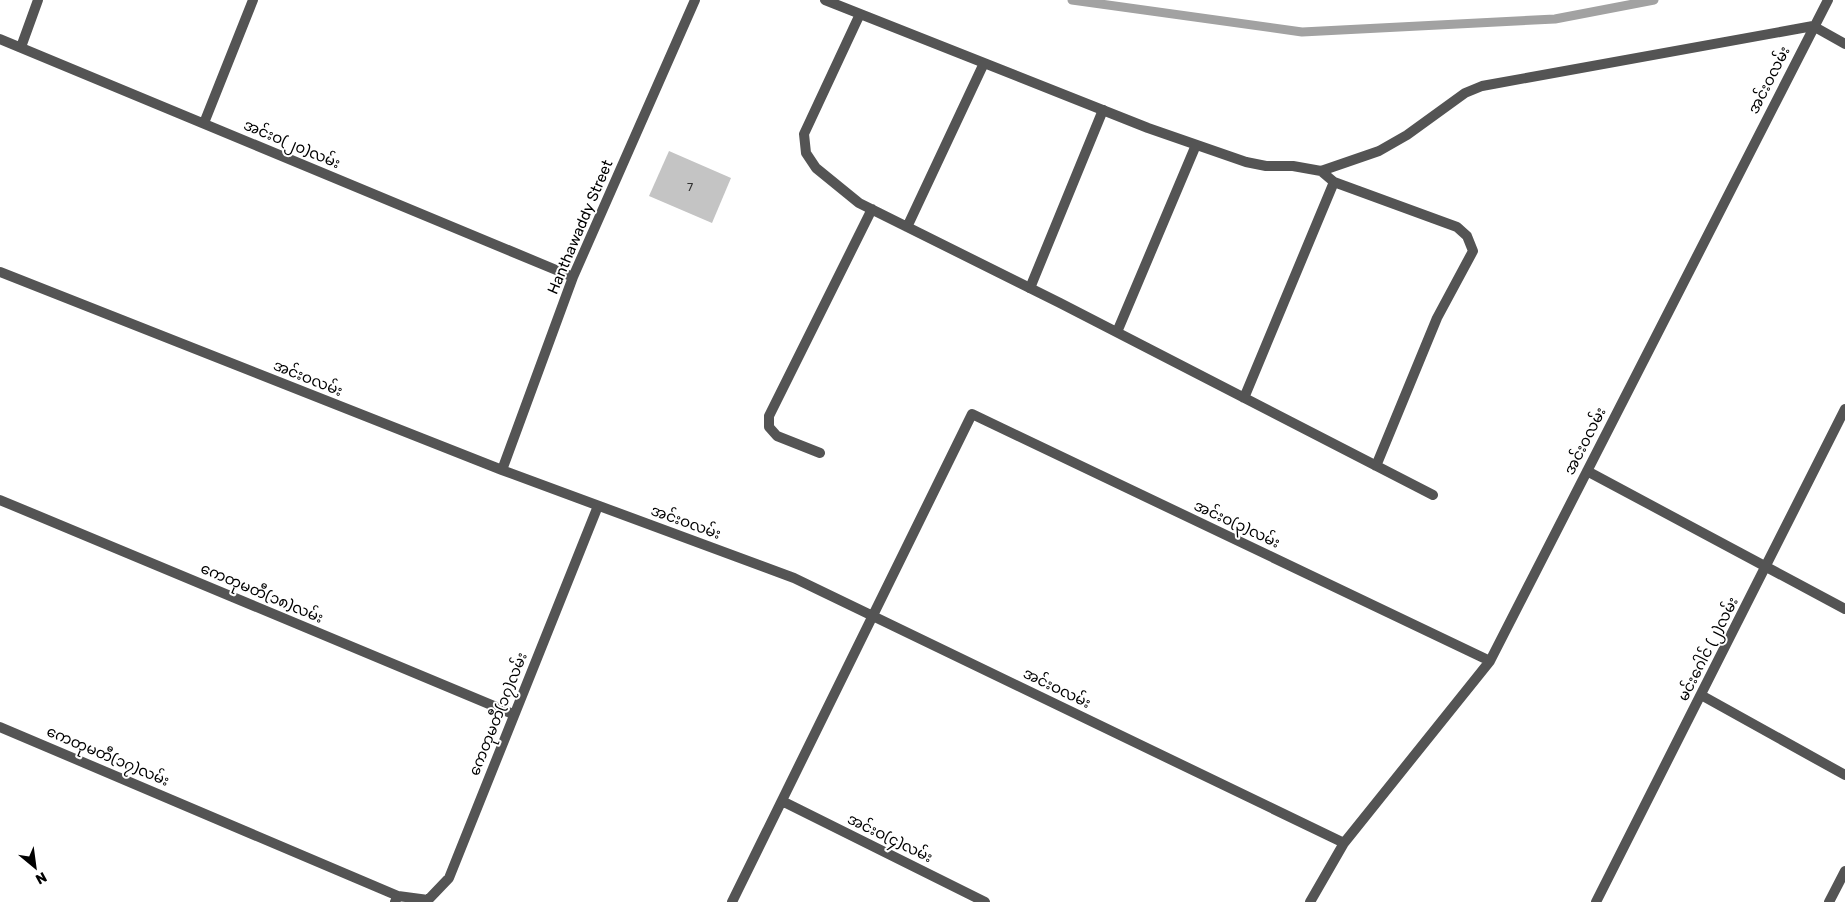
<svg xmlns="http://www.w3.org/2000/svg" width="1845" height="902" font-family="Rubik,'Noto Sans Myanmar',sans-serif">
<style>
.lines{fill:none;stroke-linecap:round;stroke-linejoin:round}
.stream{stroke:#a2a2a2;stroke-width:9}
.building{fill:#c4c4c4}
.lane{stroke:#545454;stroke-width:10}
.street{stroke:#545454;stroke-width:10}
.labels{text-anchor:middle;stroke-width:4;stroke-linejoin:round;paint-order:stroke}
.number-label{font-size:12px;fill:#313131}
.street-label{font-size:15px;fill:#000;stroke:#fff}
</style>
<rect width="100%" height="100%" fill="#fff"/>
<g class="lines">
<!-- stream -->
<path class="stream" d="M1072,0L1302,32L1555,19L1654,0"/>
</g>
<!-- building -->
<path class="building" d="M669,151L731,178L712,223L649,196Z"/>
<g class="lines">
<!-- lane -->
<path class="lane" d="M1030,288L1103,110"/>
<!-- street -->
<path class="street" d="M825,0L1148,128L1246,162L1266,166H1293L1321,171L1379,151L1407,135L1465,93L1482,86L1813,26L1845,44
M860,14L804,134L806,153L816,168L859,203L1060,303L1433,495
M0,39L573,277
M21,47L38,0
M204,123L253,0
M1321,171L1334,182L1457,227L1467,236L1473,251L1437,318L1376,466
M907,227L984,63
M0,272L502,470L794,578L1344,843
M1117,332L1196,145
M1244,398L1334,182
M820,453L777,436L769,427V416L872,209
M502,470L573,277L695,0
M1587,471L1845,609
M0,500L513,714
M1701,695L1845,775
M0,727L398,896
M782,801L985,902
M395,902L398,896L428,900L449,878L598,506
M732,902L972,414L1490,661
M1310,902L1344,843L1490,661L1828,0
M1596,902L1845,409
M1829,902L1845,871"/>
</g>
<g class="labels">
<!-- number labels -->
<g class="number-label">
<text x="690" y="191">7</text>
</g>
<!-- street labels -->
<g class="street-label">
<text transform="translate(1769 80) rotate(-63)" y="5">အင်းဝလမ်း</text>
<text transform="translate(292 144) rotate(23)" y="5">အင်းဝ(၂၀)လမ်း</text>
<text transform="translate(580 227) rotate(-67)" y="5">Hanthawaddy Street</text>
<text transform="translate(308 378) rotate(22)" y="5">အင်းဝလမ်း</text>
<text transform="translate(1585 441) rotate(-63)" y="5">အင်းဝလမ်း</text>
<text transform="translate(686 522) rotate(20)" y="5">အင်းဝလမ်း</text>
<text transform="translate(1237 524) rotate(25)" y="5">အင်းဝ(၃)လမ်း</text>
<text transform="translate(262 593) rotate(23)" y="5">ကေတုမတီ(၁၈)လမ်း</text>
<text transform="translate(1708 649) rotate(-63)" y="5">မင်းဂေါင် (၂)လမ်း</text>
<text transform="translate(1057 688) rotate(26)" y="5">အင်းဝလမ်း</text>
<text transform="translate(498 714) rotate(-68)" y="5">ကေတုမတီ(၁၇)လမ်း</text>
<text transform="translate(108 756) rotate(23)" y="5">ကေတုမတီ(၁၇)လမ်း</text>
<text transform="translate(890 838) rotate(26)" y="5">အင်းဝ(၄)လမ်း</text>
</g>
</g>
<!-- north arrow -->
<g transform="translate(35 867) rotate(151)" stroke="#ffffff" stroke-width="4" paint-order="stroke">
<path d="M0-4L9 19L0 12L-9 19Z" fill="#000000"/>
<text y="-8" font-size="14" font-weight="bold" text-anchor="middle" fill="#000000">N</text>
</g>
</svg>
